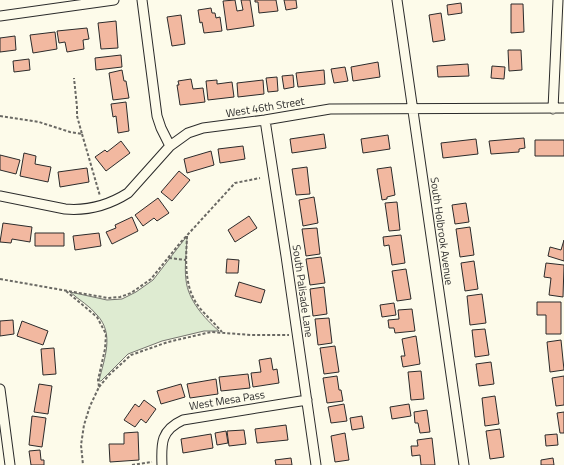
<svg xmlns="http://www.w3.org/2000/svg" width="564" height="465" font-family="'Titillium Web',sans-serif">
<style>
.green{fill:#deebd1;stroke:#74746e}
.building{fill:#f2b8a0;stroke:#2b2b2b}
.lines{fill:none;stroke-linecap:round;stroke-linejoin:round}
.minor-casing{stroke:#2b2b2b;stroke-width:11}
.path{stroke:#6a6964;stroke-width:2;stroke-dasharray:3 2;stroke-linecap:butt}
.minor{stroke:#fdfbea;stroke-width:9}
.labels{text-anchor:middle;stroke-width:3;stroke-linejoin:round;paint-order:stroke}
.street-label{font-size:11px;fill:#2b2b2b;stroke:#fdfbea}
</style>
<rect width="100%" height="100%" fill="#fdfbea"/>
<!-- green -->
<path class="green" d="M187,236C187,250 184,266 186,280C188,300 204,318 219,331H204L162,341L128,354L101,381H99C104,359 115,334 97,315C90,306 79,300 70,292L107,300L122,299L136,292L153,280Z"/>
<!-- building -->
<path class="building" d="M235,0L237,11L243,10L241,0H250L254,26L227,30L223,1Z
M255,0H276L278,11L259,13L258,2H255Z
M284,0H296L297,8L286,10Z
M461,3L462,13L448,15L447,5Z
M511,4H523L524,32L511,33Z
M211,8L212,13H215L216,18L220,17L222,31L204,33L202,22L200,23L198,10Z
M441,13L445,40L433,42L429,15Z
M181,15L185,44L172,46L167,17Z
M116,21L118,48L101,49L98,23Z
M87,28L89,39L83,40L84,49L67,52L65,42L59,43L57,31Z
M55,32L57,49L33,53L30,35Z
M15,36L16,50L0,52V38Z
M508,50H521L522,70L509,71Z
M121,55L122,67L96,70L95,58Z
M29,59L30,70L14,72L13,61Z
M378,62L380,77L353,81L351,67Z
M468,64L469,76L438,77L437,66Z
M492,66L505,67L504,79L491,78Z
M345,67L348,81L334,83L331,69Z
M122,70L124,81H126L129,98L113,100L109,73Z
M324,70L325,84L298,87L296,73Z
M293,75L294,87L284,89L282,76Z
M277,77L278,91L268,92L266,78Z
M191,79L193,89L203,88L205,102L180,105L177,85H179L178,81Z
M217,80V84L232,82L234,97L208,100L206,81Z
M263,80L264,94L238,97L237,83Z
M126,102L129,131L118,133L116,116L113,117L111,104Z
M324,134L326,148L292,153L290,139Z
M388,135L390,149L363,153L361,139Z
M524,138L525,148L519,149V152L491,154L489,141Z
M476,139L478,154L443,158L441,143Z
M535,140H564V156H535Z
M121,141L130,153L106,171L95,157L105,150L107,152Z
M243,146L245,159L220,163L218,149Z
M211,151L214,165L187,173L184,159Z
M24,153L36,156L35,164L51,167L48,182L20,176Z
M0,155L20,160L16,174L0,170Z
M307,167L310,194L296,195L292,169Z
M391,167L395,195L387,197V199L382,200L377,169Z
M87,168L89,182L60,187L58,172Z
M179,171L190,180L172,201L161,192Z
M314,197L318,223L303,226L299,200Z
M158,198L169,213L157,221L154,218L143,226L135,215Z
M397,202L400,230L389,231L385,203Z
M466,203L469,222L455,224L452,205Z
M249,216L257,228L235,242L228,230Z
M132,217L138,231L112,244L106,232L116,228L115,225Z
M3,223L32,227L30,242L12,239L11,243L0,242Z
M470,227L474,255L460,257L456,229Z
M317,228L320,254L306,256L302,229Z
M35,233H64V246H35Z
M99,233L101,246L75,250L73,236Z
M401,235L405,263L392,265L389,245L384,246L383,237Z
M564,240V261L548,256L550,247L561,250Z
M321,257L325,283L310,285L306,259Z
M227,259L239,260L238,273H226Z
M474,261L478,289L465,291L461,263Z
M546,263L564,265L563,297L549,295L551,278L544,277Z
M406,269L411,299L397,301L392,271Z
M239,282L265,290L261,303L235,296Z
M324,287L327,314L313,316L310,289Z
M482,294L486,323L470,325L467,296Z
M537,302H561V334H546V315H537Z
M394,303L396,315L382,317L380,305Z
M412,309L415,331L395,333L394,328H389L388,320L399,319L398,310Z
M329,318L332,343L318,345L315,319Z
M13,320L14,334L0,336V321Z
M22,321L48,331L43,345L17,336Z
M485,329L489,355L475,357L472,330Z
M416,336L420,364L403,367L401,356H405L402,339Z
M561,340L564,370L550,372L547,342Z
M335,346L339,372L324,374L320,348Z
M54,348L56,374L43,375L41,349Z
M271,358L273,370L277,369L279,383L253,387L251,373L261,372L259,360Z
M491,362L494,384L479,386L476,364Z
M421,371L424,399L411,400L408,372Z
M248,374L250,388L221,391L219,377Z
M337,376L339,390H341L343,401L327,403L323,378Z
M564,376V405L556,406L552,378Z
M216,379L218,394L190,398L187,384Z
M39,384L52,386L48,414L34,412Z
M181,384L185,397L161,404L157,391Z
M495,396L499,424L485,426L482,398Z
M144,400L156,409L146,423L141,419L135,427L124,420L135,404L139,407Z
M344,404L347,421L331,423L328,407Z
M409,404L411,416L392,419L390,407Z
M427,410L430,432L420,433L418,423H415L414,412Z
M564,412V433H560L557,413Z
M32,416L46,418L42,447L29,445Z
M362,416L364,428L352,430L350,418Z
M286,425L288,440L257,443L255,429Z
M500,429L504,457L490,459L486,431Z
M244,430L246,444L229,446L227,431Z
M226,431L228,443L217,445L215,433Z
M138,432L139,460L110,462L109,444H124V433Z
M345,433L349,460L335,462L331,436Z
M211,434L213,448L183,453L181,439Z
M557,434L558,445L546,446L545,435Z
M432,438L435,465H421L420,455L412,456L411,446H418L417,440Z
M40,450L41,460H44V465H31L29,451Z
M291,458L292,465H276L275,460Z
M553,458L554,465H541V460Z"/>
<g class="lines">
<defs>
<path id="minor" d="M142,0L157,116L161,128L170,146
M397,0L464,465
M0,16L114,0
M553,109L558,0
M265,120L286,256L316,465
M0,196L65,209C87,211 109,205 128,193L170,146L188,133L203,128L265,120L330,109L564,108
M0,389L10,465
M162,465C161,443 161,430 183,420L307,400"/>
</defs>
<!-- minor casing -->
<use href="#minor" class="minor-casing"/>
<!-- path -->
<path class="path" d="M0,116L39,122L70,132L82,134L77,116V107L74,78
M82,134L100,196
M187,236C186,258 184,282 195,301C202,313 214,322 222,332
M169,258L186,260
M0,279L108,298L120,297L131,293L151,279L180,243L235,183L260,178
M66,291L97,317L106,334L105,349L98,380L99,387L90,406L84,425L81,445L83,465
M99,387L109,375L131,355L168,342L211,332L251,335H289
M132,465L152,462"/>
<!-- minor -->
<use href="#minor" class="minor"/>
</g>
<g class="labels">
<!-- street labels -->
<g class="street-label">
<text transform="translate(265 107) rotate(-9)" y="4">West 46th Street</text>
<text transform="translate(442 231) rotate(82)" y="4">South Holbrook Avenue</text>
<text transform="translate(303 291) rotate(82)" y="4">South Palisade Lane</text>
<text transform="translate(227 400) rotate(-9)" y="4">West Mesa Pass</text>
</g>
</g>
</svg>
